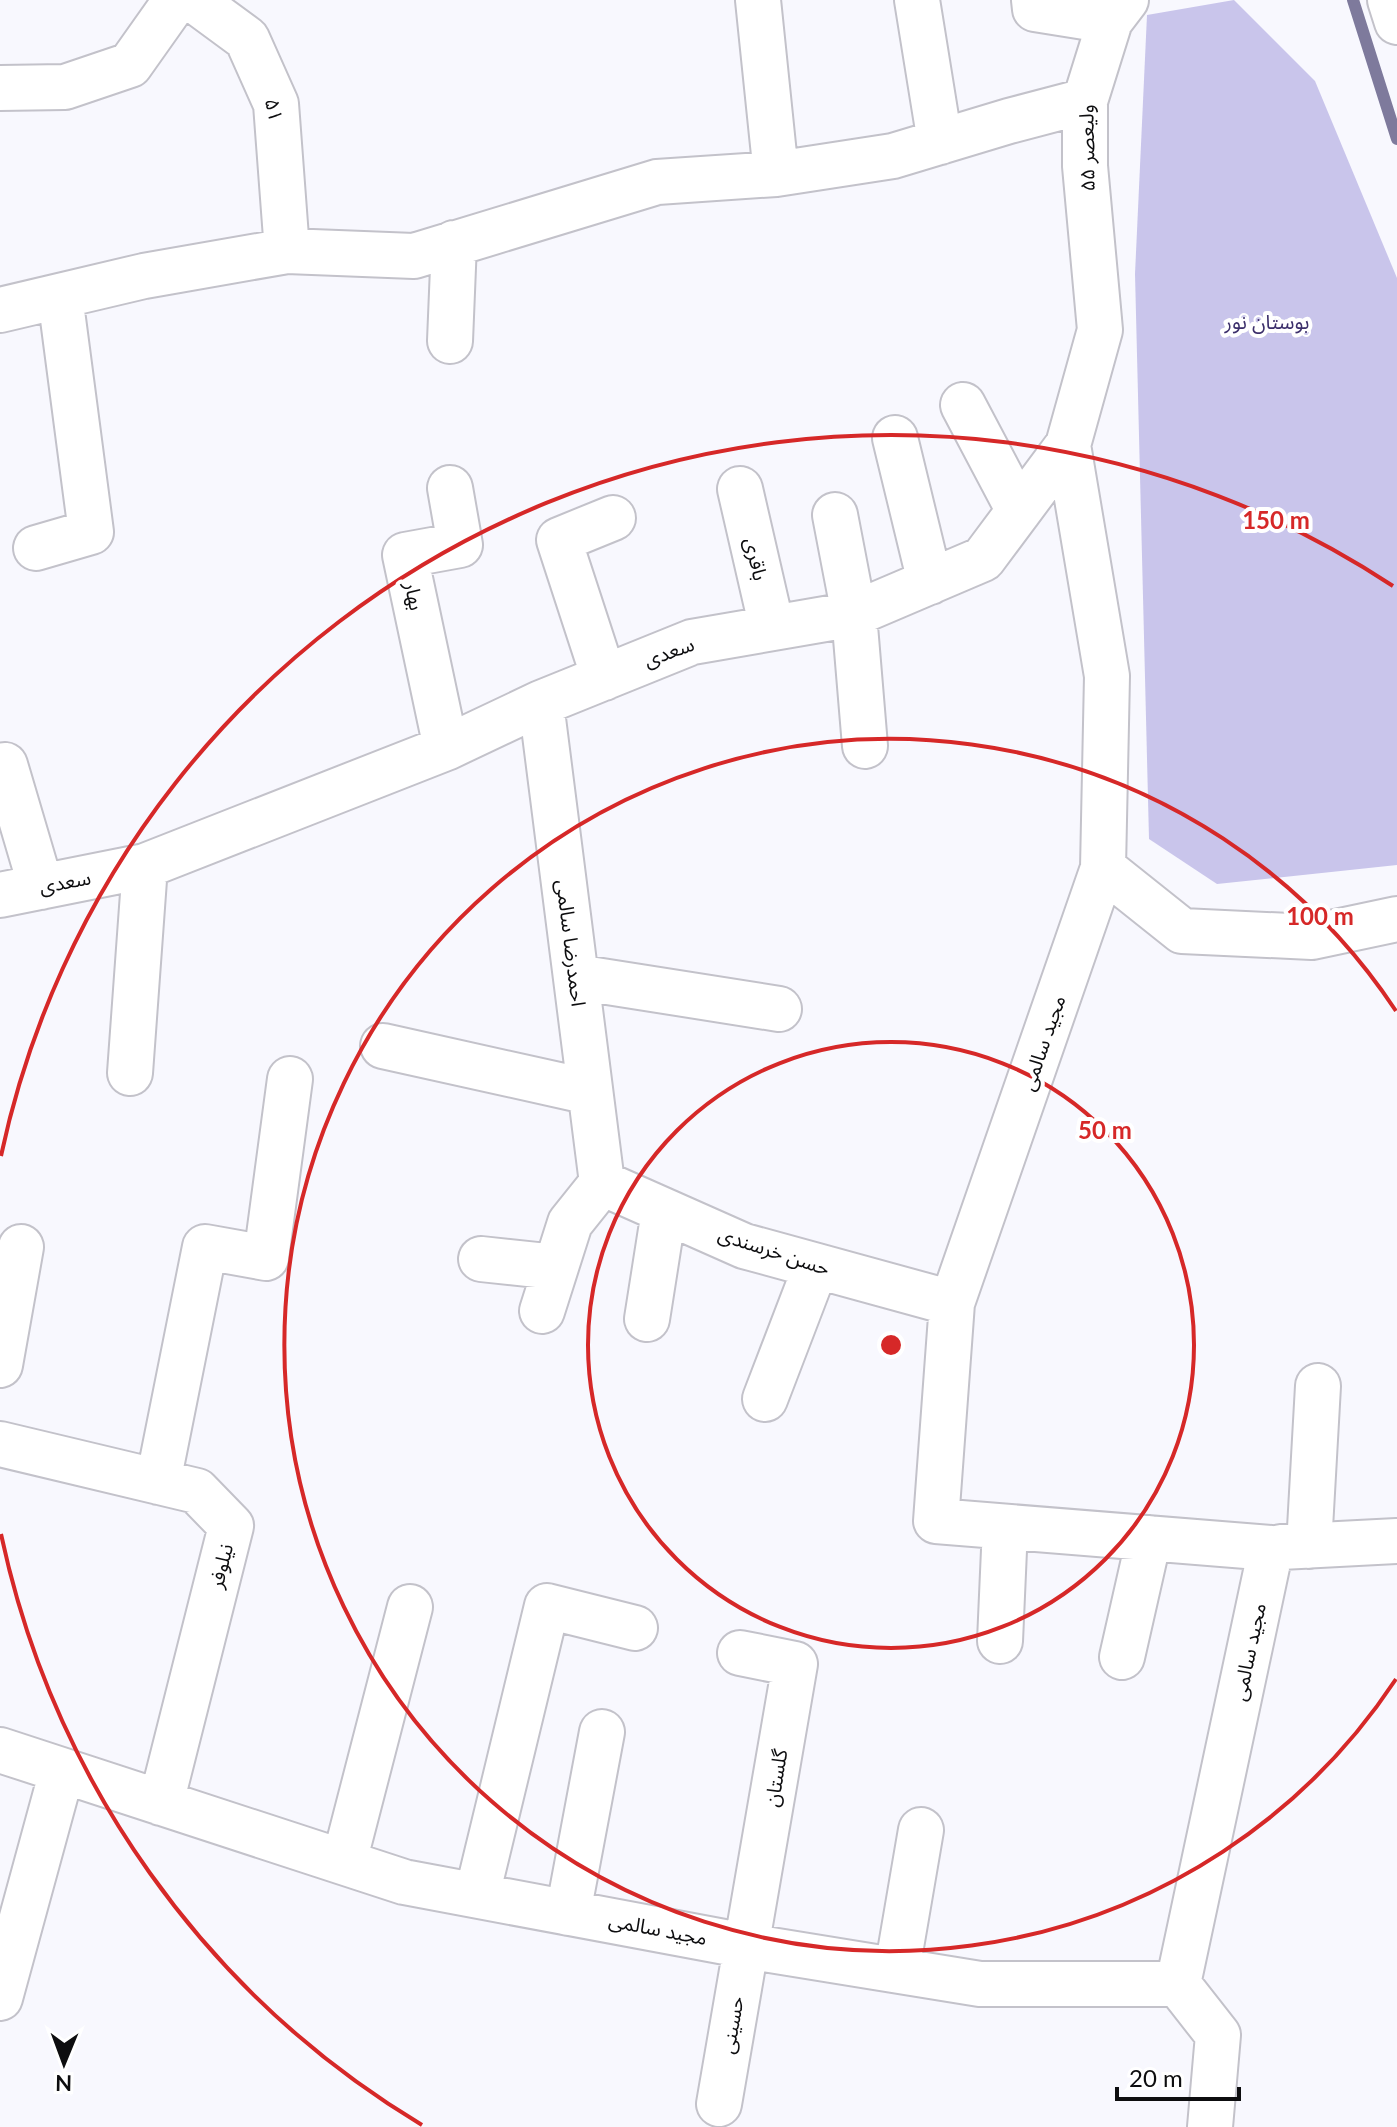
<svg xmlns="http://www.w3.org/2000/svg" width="1397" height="2127" font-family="Lato,'Noto Sans Arabic',sans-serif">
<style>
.green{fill:#c9c5eb}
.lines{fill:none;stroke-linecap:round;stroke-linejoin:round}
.stream{stroke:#7e7a9c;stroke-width:12}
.minor-casing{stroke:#c3c2ca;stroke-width:48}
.minor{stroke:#fff;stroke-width:44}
.ring{fill:none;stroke:#d62828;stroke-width:4}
.labels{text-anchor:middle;stroke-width:8;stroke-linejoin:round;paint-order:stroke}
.street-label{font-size:20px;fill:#0d0d0f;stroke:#fff}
.park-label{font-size:20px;fill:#3c2f6b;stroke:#fff}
.centre{fill:#d62828;stroke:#fff;stroke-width:4}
.ring-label{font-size:24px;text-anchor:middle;font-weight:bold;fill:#d62828;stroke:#fff;stroke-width:8;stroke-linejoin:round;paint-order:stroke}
</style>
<rect width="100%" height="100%" fill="#f8f8fe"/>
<!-- green -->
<path class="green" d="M1234,0L1315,81L1397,278V865L1217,884L1149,839L1135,274L1147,15Z"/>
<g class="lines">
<!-- stream -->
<path class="stream" d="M1353,0L1397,139"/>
<defs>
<path id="minor" d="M194,0L247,39L276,104L287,251
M758,0L776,174
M917,0L940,142
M1034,0L1035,9L1110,21
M1390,0L1397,22
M0,88L65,87L130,65L176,0
M0,310L144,276L287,251L414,256L657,182L776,174L893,156L1009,121L1085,101
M450,341L454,243
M963,405L1019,511
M895,438L930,582
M740,489L772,628
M835,515L854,614L865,746
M36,548L91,532L60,296
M604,678L559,540L613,518
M541,703L602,1183
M446,748L405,555L460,545L450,488
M5,765L41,887
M1103,868L1182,931L1312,937L1397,919
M0,895L145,866L446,748L541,703L692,642L854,614L983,559L1068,445L1100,330L1085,166V101L1110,21L1126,0
M576,977L779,1009
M383,1046L590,1092
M130,1073L145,866
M602,1183L744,1246L952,1303
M481,1259L556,1267
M542,1311L570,1223L602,1183
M647,1319L664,1211
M0,1365L21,1247
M765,1399L816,1266
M0,1444L197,1491L231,1526L161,1803
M158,1482L205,1247L266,1258L290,1079
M1309,1546L1318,1386
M1281,1547L1397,1541
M1000,1641L1005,1527
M1122,1657L1149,1538
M0,1750L404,1882L746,1946L980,1984H1178L1271,1548L936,1521L952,1303L1103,868L1107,676L1068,445
M344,1862L410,1607
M477,1895L547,1606L635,1628
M568,1913L602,1732
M897,1970L921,1830
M1178,1984L1218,2035L1210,2127
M0,1998L62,1771
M719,2104L795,1664L740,1653"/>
</defs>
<!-- minor casing -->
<use href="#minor" class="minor-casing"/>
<!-- minor -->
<use href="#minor" class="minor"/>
</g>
<!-- distance rings -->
<g class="ring">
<circle cx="891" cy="1345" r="303"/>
<path d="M1396 1679A606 606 0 1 1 1396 1011"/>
<path d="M422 2125A910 910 0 0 1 1 1534M1 1156A910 910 0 0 1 1393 586"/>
</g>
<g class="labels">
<!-- street labels -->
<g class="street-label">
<text transform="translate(274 110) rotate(78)" y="7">۵۱</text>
<text transform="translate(1087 148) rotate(-91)" y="7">۵۵ ولیعصر</text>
<text transform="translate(756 559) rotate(77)" y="7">باقری</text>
<text transform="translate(414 596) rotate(78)" y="7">بهار</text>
<text transform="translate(669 652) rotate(-20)" y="7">سعدی</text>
<text transform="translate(65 882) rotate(-11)" y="7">سعدی</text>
<text transform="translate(571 943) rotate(83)" y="7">احمدرضا سالمی</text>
<text transform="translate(1043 1043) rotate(-71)" y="7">مجید سالمی</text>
<text transform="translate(774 1251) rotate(18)" y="7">حسن خرسندی</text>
<text transform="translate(221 1566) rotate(-76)" y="7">نیلوفر</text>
<text transform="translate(1249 1652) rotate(-78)" y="7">مجید سالمی</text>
<text transform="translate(776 1778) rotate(-81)" y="7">گلستان</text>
<text transform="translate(658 1929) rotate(11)" y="7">مجید سالمی</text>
<text transform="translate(732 2025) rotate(-80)" y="7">حسینی</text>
</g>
<!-- park labels -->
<g class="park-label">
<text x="1267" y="329">بوستان نور</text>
</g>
</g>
<circle cx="891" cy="1345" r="12" class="centre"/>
<g class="ring-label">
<text x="1276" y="529">150 m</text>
<text x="1320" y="925">100 m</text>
<text x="1105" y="1139">50 m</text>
</g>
<!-- north arrow -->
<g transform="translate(64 2063) rotate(181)" stroke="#ffffff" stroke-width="6" paint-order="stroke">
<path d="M0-6L14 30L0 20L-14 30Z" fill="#0d0d0f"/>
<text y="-12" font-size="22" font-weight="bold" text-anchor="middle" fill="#0d0d0f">N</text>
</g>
<!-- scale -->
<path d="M1117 2087v12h122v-12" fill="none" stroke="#0d0d0f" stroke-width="4"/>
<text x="1129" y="2087" font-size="24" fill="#0d0d0f" stroke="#ffffff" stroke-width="6" paint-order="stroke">20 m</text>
</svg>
